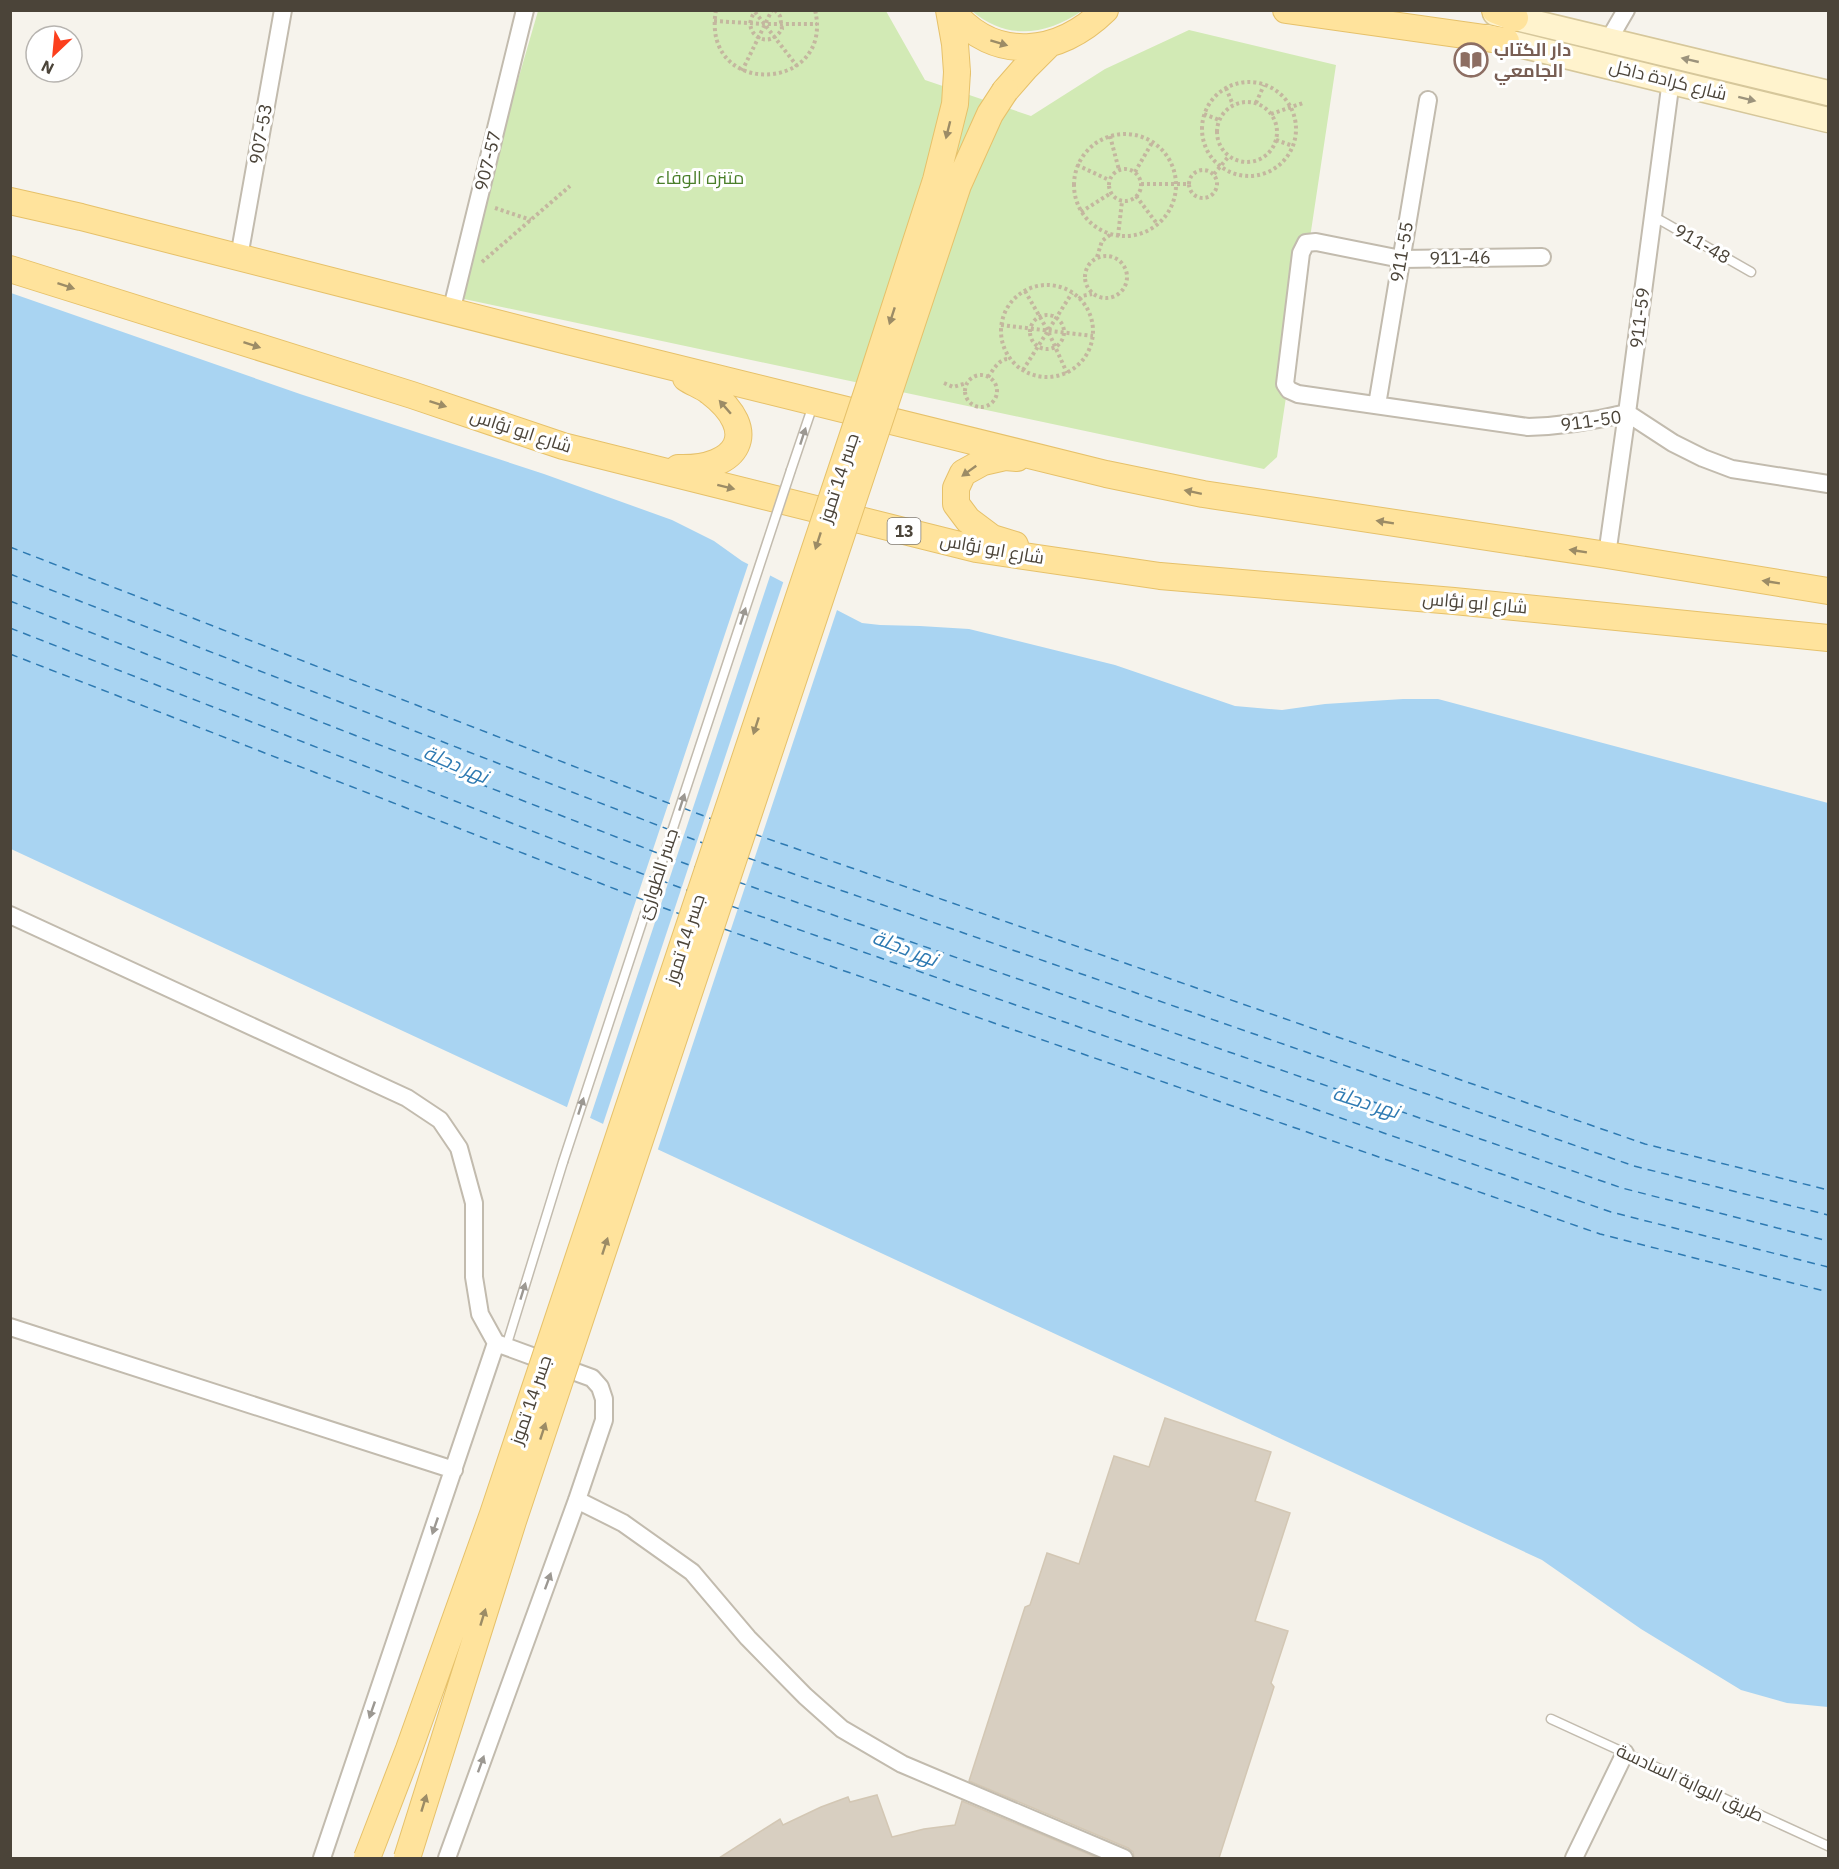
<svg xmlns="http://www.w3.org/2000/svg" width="1839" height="1869" font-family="'IBM Plex Sans',Cairo,sans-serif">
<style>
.green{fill:#d2eab5}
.water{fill:#a9d4f2}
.pier{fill:#f6f3ec}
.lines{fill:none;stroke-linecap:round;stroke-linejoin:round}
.ferry{stroke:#2e7ab2;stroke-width:1.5;stroke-dasharray:8 6;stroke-linecap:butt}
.building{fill:#d8cfc1;stroke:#d3c7b4;stroke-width:1.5}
.service-casing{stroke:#c2bbae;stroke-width:11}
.minor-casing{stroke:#c2bbae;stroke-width:20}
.secondary-casing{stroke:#d6c79b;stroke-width:27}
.primary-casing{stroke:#e6c16a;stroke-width:28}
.path{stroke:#c4b79f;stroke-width:4;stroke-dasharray:3 3;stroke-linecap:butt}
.service{stroke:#fff;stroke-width:8}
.minor{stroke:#fff;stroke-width:16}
.secondary{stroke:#fff3cd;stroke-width:24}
.primary{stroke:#ffe39c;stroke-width:26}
.service-bridge-casing{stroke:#c2bbae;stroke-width:11;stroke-linecap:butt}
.primary-bridge-casing{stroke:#e6c16a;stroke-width:28;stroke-linecap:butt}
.service-bridge{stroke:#fff;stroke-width:8}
.primary-bridge{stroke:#ffe39c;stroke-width:26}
.oneway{fill:#9c8c66}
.oneway2{fill:#9c937c}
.oneway3{fill:#9c9892}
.labels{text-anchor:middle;stroke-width:6;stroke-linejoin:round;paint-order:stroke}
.shield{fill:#fff;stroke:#817c74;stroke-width:1.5}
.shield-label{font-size:16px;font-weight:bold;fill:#4b4439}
.education-label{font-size:18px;font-weight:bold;fill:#785e54;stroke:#fff;text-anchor:start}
.street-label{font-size:18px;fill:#4b4439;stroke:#fff}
.park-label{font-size:18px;fill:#4a7f2a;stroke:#fff}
.water-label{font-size:20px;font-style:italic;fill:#2e7ab2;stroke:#fff}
</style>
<rect width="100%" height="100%" fill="#f6f3ec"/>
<!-- green -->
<path class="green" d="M538,11H886L925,80L1031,116L1105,69L1189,30L1336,65L1277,457L1264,469L464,299L482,204Z
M972,11H1082C1046,35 1007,41 972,11Z"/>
<!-- water -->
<path class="water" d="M11,293L300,394L544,474L672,520L714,541L742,561L862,623L880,625L920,626L969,629L1115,665L1235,706L1282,710L1325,704L1403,699H1438L1828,803V1707L1787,1703L1741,1690L1641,1629L1542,1560L11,849Z"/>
<!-- pier -->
<path class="pier" d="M749,562L771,573L589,1121L566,1110Z
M784,580L838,607L657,1152L602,1127Z"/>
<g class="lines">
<!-- ferry -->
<path class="ferry" d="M10,547L676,806
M10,574L670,830
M10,601L660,854
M10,628L653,878
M10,654L646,901
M683,808L712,819
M674,832L703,843
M754,834L1645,1144L1828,1190
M668,857L697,868
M748,858L1634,1166L1828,1215
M660,880L689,891
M738,882L1622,1188L1828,1241
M650,903L680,914
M731,906L1611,1212L1828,1267
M724,929L1600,1234L1828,1292"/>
</g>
<!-- building -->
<path class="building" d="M1165,1418L1271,1452L1255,1501L1290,1513L1255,1621L1288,1631L1271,1683L1274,1687L1219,1858H1134L1133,1852L1128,1848L969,1781L1025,1607L1030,1605L1047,1553L1079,1564L1114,1456L1149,1467Z
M877,1795L892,1837L924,1829L955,1825L962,1801L1098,1858H719L780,1819L783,1825L821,1807L848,1797L850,1802Z"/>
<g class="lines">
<defs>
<path id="service" d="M1653,216L1751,272
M791,470L813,405
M506,1347L563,1162
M1551,1719L1828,1846"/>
<path id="minor" d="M1608,41L1626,10
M239,257L283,10
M1542,257L1401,259L1316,242L1306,243L1301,253L1285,384L1289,390L1298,394L1528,427C1562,426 1594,421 1627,413L1673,443L1703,458L1732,469L1828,484
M451,312L525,10
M1377,405L1428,100
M1607,555L1627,413L1671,80
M10,915L407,1098L440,1120L459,1148L474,1203V1277L480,1314L496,1343L322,1858
M10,1327L454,1470
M577,1500L623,1523L692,1572L748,1638L805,1696L842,1729L902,1764L1124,1858
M447,1858L577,1500L604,1420V1399L600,1387L592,1378L496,1343
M1574,1858L1625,1753"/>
<path id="secondary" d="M1495,13L1828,93
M1487,37L1828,120"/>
<path id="primary" d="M949,10L955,44L957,72
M951,10C995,64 1059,55 1105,10
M1286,10L1506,41
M1495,10L1515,18
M1005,91L1026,67L1048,45
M10,201L81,217L567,341L1106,474L1203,494L1607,555L1828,591
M10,269L412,395L563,446L976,549L1160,576L1454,601L1828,638
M678,468C739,470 761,431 710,392C703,386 693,383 686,378
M1015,545L992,538L968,520L956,504V488L963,473L983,462L1005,457L1017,458"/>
</defs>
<!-- service casing -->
<use href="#service" class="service-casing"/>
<!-- minor casing -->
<use href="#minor" class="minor-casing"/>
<!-- secondary casing -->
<use href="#secondary" class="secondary-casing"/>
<!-- primary casing -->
<use href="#primary" class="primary-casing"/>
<!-- path -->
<path class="path" d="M716,10C700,99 835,93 815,10
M757,10C737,29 767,54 782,29L780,16L775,10
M755,12L797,66
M714,21L765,24H817
M742,71L772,10
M1202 129a47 47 0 1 1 94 0a47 47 0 1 1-94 0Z
M1226,88L1233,105
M1217 132a30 30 0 1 1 60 0a30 30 0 1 1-60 0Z
M1256,103L1264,85
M1204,114L1219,120
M1271,114L1303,103
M1074 185a51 51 0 1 1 102 0a51 51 0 1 1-102 0Z
M1110,136L1119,170
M1276,140L1293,146
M1077,165L1109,180
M1109 185a16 16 0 1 1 32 0a16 16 0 1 1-32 0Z
M1189 184a14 14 0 1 1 28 0a14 14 0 1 1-28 0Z
M1135,172L1153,141
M1214,174L1229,156
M1141,184H1189
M1136,196L1158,225
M495,208L531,220
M1081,212L1111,193
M1118,236L1122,201
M1085 277a21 21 0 1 1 42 0a21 21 0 1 1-42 0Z
M1097,257L1102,241L1111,234
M482,262L570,186
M1001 331a46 46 0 1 1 92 0a46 46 0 1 1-92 0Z
M1025,291L1048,331L1067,373
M1079,299L1082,296L1092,294
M1030 332a17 17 0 1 1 34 0a17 17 0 1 1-34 0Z
M1001,325L1093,336
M1023,370L1072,293
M965 391a16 16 0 1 1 32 0a16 16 0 1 1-32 0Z
M988,377C994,369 999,358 1010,359
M944,383L953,387L967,383"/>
<!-- service -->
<use href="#service" class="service"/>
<!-- minor -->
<use href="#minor" class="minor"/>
<!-- secondary -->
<use href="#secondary" class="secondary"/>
<!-- primary -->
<use href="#primary" class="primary"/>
<defs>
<path id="service-bridge" d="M563,1162L791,470"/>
<path id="primary-bridge" d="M367,1858L409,1749L493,1514L868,390L936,180L955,104L957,72
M407,1858L513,1521L958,185L990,114L1005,91"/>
</defs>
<!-- service-bridge casing -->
<use href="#service-bridge" class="service-bridge-casing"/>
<!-- primary-bridge casing -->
<use href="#primary-bridge" class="primary-bridge-casing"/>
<!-- service-bridge -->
<use href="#service-bridge" class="service-bridge"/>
<!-- primary-bridge -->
<use href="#primary-bridge" class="primary-bridge"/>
</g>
<!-- one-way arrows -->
<defs><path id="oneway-solid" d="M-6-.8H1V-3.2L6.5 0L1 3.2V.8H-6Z" transform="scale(1.5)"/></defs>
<g class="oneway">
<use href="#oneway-solid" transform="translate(999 43) rotate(17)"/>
<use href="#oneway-solid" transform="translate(948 130) rotate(104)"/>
<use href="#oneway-solid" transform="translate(66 286) rotate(18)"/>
<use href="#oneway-solid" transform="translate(892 316) rotate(108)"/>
<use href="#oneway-solid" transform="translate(252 345) rotate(18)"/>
<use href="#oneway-solid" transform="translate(438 404) rotate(18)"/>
<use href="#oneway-solid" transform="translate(725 407) rotate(-131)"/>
<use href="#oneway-solid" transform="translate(969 471) rotate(144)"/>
<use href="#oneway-solid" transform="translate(726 487) rotate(14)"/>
<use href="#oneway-solid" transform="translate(1193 492) rotate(-168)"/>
<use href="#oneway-solid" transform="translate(1385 522) rotate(-171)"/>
<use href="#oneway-solid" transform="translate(818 541) rotate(108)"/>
<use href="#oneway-solid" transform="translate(1578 551) rotate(-171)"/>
<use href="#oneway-solid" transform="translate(1771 582) rotate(-171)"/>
<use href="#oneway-solid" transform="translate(756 726) rotate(108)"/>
<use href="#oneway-solid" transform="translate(605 1246) rotate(-72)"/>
<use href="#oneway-solid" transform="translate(543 1431) rotate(-72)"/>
<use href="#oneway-solid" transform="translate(483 1617) rotate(-73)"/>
<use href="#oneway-solid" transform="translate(424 1803) rotate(-73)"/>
</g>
<g class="oneway2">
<use href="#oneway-solid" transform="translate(1690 60) rotate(-167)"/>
<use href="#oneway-solid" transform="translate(1747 99) rotate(14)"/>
</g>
<g class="oneway3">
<use href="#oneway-solid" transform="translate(803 436) rotate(-72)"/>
<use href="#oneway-solid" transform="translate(743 616) rotate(-72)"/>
<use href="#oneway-solid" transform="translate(682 802) rotate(-72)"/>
<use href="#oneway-solid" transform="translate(581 1106) rotate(-72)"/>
<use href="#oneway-solid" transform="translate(523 1291) rotate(-73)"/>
<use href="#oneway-solid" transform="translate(435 1526) rotate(109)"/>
<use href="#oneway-solid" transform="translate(548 1581) rotate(-70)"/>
<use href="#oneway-solid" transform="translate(372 1710) rotate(109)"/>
<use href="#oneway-solid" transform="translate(481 1764) rotate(-70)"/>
</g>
<!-- icons -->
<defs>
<symbol id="library-ring" viewBox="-11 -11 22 22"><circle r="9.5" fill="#fff" stroke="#8d6e63" stroke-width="1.5"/><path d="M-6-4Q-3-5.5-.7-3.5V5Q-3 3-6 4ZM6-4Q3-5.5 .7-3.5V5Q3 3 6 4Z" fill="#8d6e63"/></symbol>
</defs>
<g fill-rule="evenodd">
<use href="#library-ring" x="1452" y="41" width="38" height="38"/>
</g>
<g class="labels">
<!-- shield labels -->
<rect class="shield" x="887.5" y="518" width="33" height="26" rx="4.5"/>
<g class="shield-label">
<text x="904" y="537">13</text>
</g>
<!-- education labels -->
<g class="education-label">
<text x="1494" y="56">دار الكتاب<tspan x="1494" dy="21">الجامعي</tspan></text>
</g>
<!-- street labels -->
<g class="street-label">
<text transform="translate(1668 80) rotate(14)" y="6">شارع كرادة داخل</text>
<text transform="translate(261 134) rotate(-80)" y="6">907-53</text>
<text transform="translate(488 161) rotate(-76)" y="6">907-57</text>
<text transform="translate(1702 244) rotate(30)" y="6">911-48</text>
<text transform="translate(1402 252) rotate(-80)" y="6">911-55</text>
<text transform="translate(1460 258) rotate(-1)" y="6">911-46</text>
<text transform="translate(1640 318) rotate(-83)" y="6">911-59</text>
<text transform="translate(1591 421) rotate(-8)" y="6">911-50</text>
<text transform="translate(521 431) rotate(18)" y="6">شارع ابو نؤاس</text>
<text transform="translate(839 478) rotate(-72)" y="6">جسر 14 تموز</text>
<text transform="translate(992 549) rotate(10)" y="6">شارع ابو نؤاس</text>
<text transform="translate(1475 603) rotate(5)" y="6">شارع ابو نؤاس</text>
<text transform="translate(658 874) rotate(-72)" y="6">جسر الطوارئ</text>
<text transform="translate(685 939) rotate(-72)" y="6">جسر 14 تموز</text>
<text transform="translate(531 1400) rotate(-71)" y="6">جسر 14 تموز</text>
<text transform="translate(1690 1783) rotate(25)" y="6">طريق البوابة السادسة</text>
</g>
<!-- park labels -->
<g class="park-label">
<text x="700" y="184">متنزه الوفاء</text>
</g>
<!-- water labels -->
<g class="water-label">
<text transform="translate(456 764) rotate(23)" y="7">نهر دجلة</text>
<text transform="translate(905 948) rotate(21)" y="7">نهر دجلة</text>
<text transform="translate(1366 1102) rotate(17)" y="7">نهر دجلة</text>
</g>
</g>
<!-- border -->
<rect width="1839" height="1869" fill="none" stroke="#4b4439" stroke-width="24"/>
<!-- north arrow -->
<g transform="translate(54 54) rotate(206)"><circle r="28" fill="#ffffff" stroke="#b7b4b0" stroke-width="1.5"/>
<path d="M0-4.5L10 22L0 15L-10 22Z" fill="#fc3f1d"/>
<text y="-9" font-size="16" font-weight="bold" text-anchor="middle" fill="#4b4439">N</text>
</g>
</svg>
